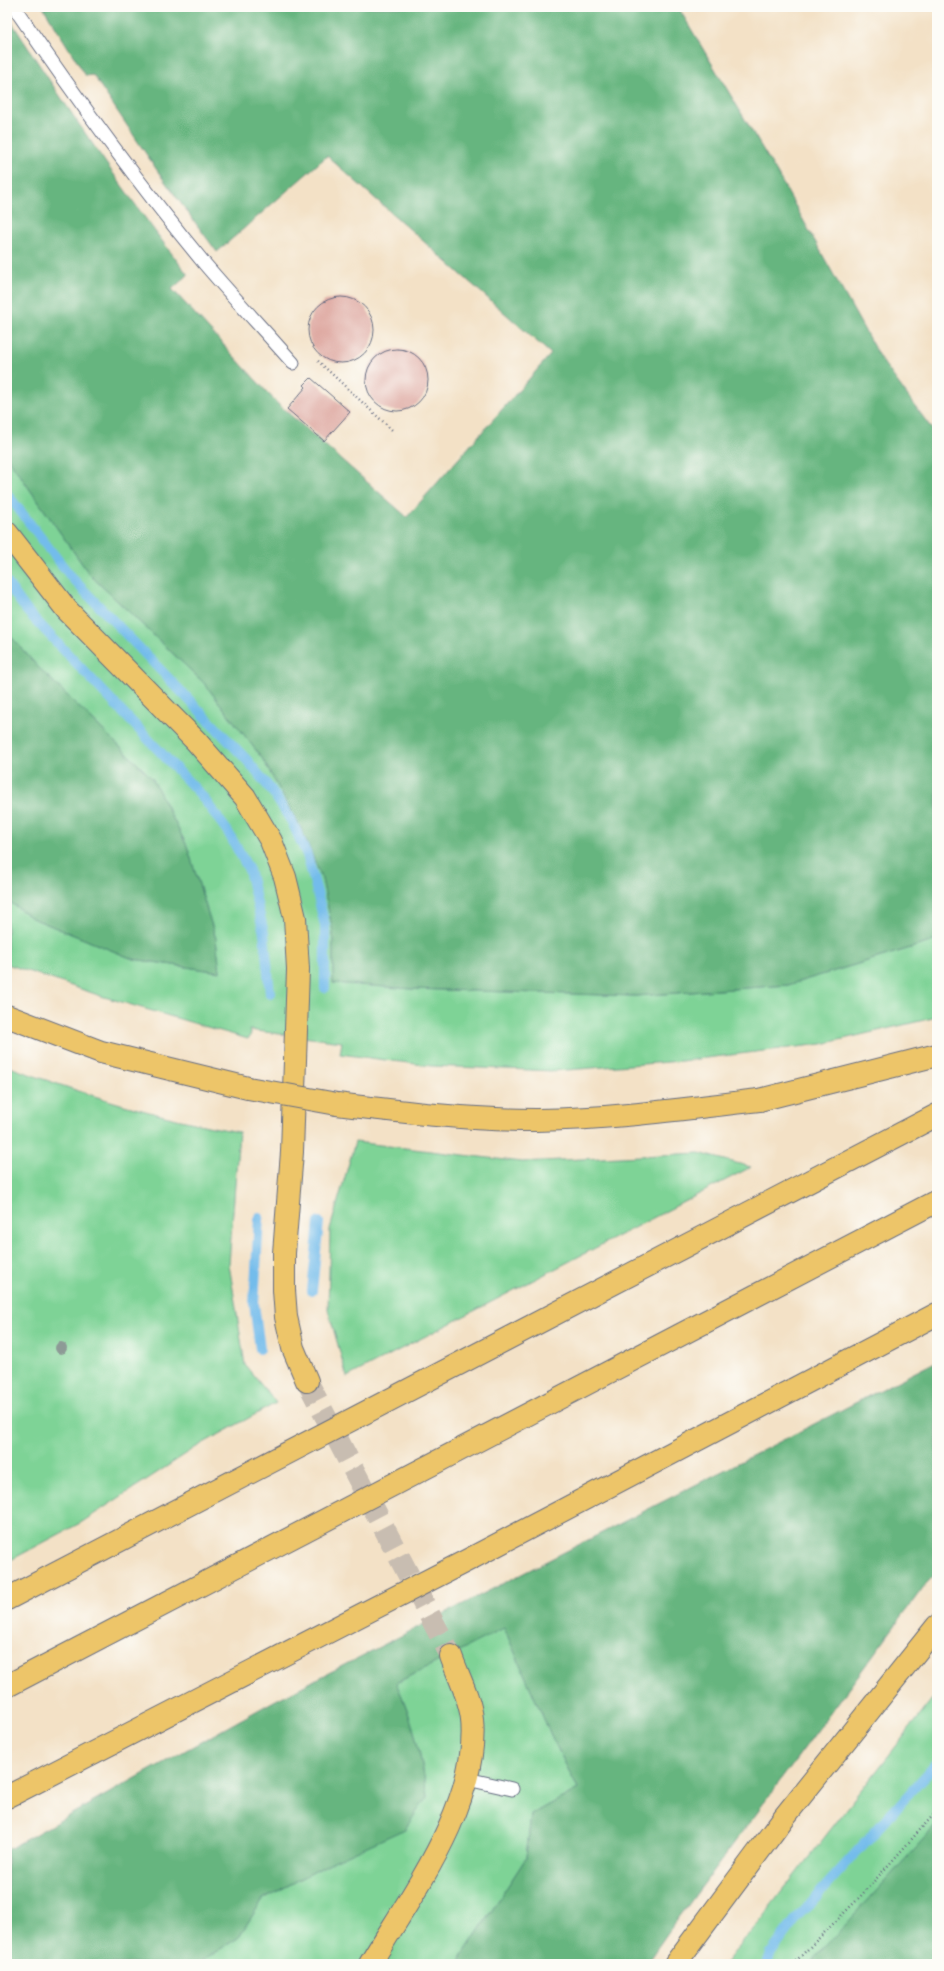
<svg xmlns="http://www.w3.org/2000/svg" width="944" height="1971" font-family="'IM FELL Great Primer',serif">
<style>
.green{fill:#7ed396;stroke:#4c817a}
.forest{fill:#66b57f;stroke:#40726e}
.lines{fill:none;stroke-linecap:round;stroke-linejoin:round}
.stream{stroke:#73bceb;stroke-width:10}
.building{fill:#dba099}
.motorway-tunnel{stroke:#c8bdb1;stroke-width:22;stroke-dasharray:22 11;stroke-linecap:butt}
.service-casing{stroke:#676d82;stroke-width:15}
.trunk-casing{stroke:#676d82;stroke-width:24}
.motorway-casing{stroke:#676d82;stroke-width:24}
.path{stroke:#676d82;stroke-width:2.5;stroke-dasharray:1 3;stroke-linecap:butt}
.service{stroke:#fff;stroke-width:13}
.trunk{stroke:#edc569;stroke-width:22}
.motorway{stroke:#edc569;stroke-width:22}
.trunk-bridge-casing{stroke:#676d82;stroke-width:24;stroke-linecap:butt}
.trunk-bridge{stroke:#edc569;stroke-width:22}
.tree{fill:#8d9a96}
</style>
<rect width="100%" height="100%" fill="#fdfcf7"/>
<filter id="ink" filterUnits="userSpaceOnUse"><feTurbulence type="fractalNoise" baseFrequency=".025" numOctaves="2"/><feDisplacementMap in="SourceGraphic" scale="8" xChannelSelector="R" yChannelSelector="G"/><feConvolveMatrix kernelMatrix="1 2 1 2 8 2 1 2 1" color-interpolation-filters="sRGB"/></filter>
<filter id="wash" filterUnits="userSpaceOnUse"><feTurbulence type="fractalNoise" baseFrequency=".012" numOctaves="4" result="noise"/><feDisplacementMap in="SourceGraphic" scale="16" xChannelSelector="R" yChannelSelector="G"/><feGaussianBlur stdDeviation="0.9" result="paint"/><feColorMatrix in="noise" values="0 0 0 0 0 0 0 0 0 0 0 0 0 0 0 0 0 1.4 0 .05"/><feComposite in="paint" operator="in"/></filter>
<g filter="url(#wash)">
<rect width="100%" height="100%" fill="#f3e1c6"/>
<!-- green -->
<path class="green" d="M7,457L90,575L204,683L262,758L301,828L322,879L333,931V983L413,989L635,996L788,985L937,940V1017L822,1044L681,1061L554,1071L431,1066L340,1054L342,1042L249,1030L251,1034L248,1039L101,996L7,964V900L32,918L133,959L220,972L216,939L187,846L152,778L38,667L7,632Z
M7,1066C83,1094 159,1118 239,1132L229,1264L245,1365L276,1403L198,1446L82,1522L7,1562Z
M355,1142L522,1162L699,1153L751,1167L347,1377L328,1310L330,1229Z
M504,1627L551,1735L578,1789L531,1815L526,1858L457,1964H196L238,1938L263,1899L332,1862L427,1797C422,1757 413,1719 396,1683Z
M937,1694V1964H725Z"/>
<!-- forest -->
<path class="forest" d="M43,7H678L777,173L880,358L937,436V940L788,985L635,996L413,989L333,983V931L322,879L301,828L262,758L204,683L90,575L7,457V15C64,104 124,192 188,275L172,289L278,404L407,517L551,354L327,156L217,252L163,179L93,75L86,76Z
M7,632L38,667L152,778L187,846L216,939L220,972L133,959L32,918L7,900Z
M937,1361V1572L925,1585L669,1931L646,1964H457L526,1858L531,1815L578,1789L551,1735L504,1628L396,1683C413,1719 422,1757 427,1797L405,1829L332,1862L263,1899L238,1938L196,1964H7V1850L274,1701Z
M937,1824V1964H810Z"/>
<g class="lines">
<!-- stream -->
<path class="stream" d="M7,494L72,578L246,759L272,791L292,822L307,855L317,892L325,926V988
M7,583L27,611L201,795L228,832L249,870L264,933L270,994
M259,1217L254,1304L260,1349
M312,1291L319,1222
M767,1964L771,1953L796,1919L937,1763"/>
</g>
<g id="blocks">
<!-- building -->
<path class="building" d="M308 330a33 33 0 1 1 66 0a33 33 0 1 1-66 0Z
M366 380a31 31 0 1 1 62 0a31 31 0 1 1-62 0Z
M311,378L350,412L324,441L287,409L306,387L304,385Z"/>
</g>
</g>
<g filter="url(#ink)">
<use href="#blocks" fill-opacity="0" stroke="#676d82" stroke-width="1"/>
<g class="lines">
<!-- motorway-tunnel -->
<path class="motorway-tunnel" d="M307,1381L451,1656"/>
<defs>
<path id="service" d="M14,7C74,95 136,181 204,263C233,297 263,329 293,363
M467,1779L512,1789"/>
<path id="trunk" d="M7,1016L101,1052L248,1088
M337,1104C403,1112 469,1120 536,1120C611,1119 685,1109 759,1100"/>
<path id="motorway" d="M7,533L67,610L196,741L245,797L271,841L285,877L295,918L298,969L292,1152L284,1253V1290L286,1317L293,1348L307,1381
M759,1100L937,1055
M7,1599L937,1115
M7,1686L937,1201
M7,1797L468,1560L937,1314
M370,1964C411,1895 480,1803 472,1719C470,1698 458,1676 451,1656
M675,1964L785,1816L937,1626"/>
</defs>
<!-- service casing -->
<use href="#service" class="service-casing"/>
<!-- trunk casing -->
<use href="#trunk" class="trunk-casing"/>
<!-- motorway casing -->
<use href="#motorway" class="motorway-casing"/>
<!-- path -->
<path class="path" d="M318,361L392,430
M793,1964L858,1899L937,1811"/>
<!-- service -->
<use href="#service" class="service"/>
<!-- trunk -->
<use href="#trunk" class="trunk"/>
<!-- motorway -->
<use href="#motorway" class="motorway"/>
<defs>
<path id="trunk-bridge" d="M248,1088L337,1104"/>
</defs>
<!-- trunk-bridge casing -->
<use href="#trunk-bridge" class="trunk-bridge-casing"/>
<!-- trunk-bridge -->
<use href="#trunk-bridge" class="trunk-bridge"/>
</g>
<!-- trees -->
<circle class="tree" cx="61" cy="1348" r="6"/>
</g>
<!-- margin -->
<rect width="944" height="1971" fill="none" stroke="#fdfcf7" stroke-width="24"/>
</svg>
